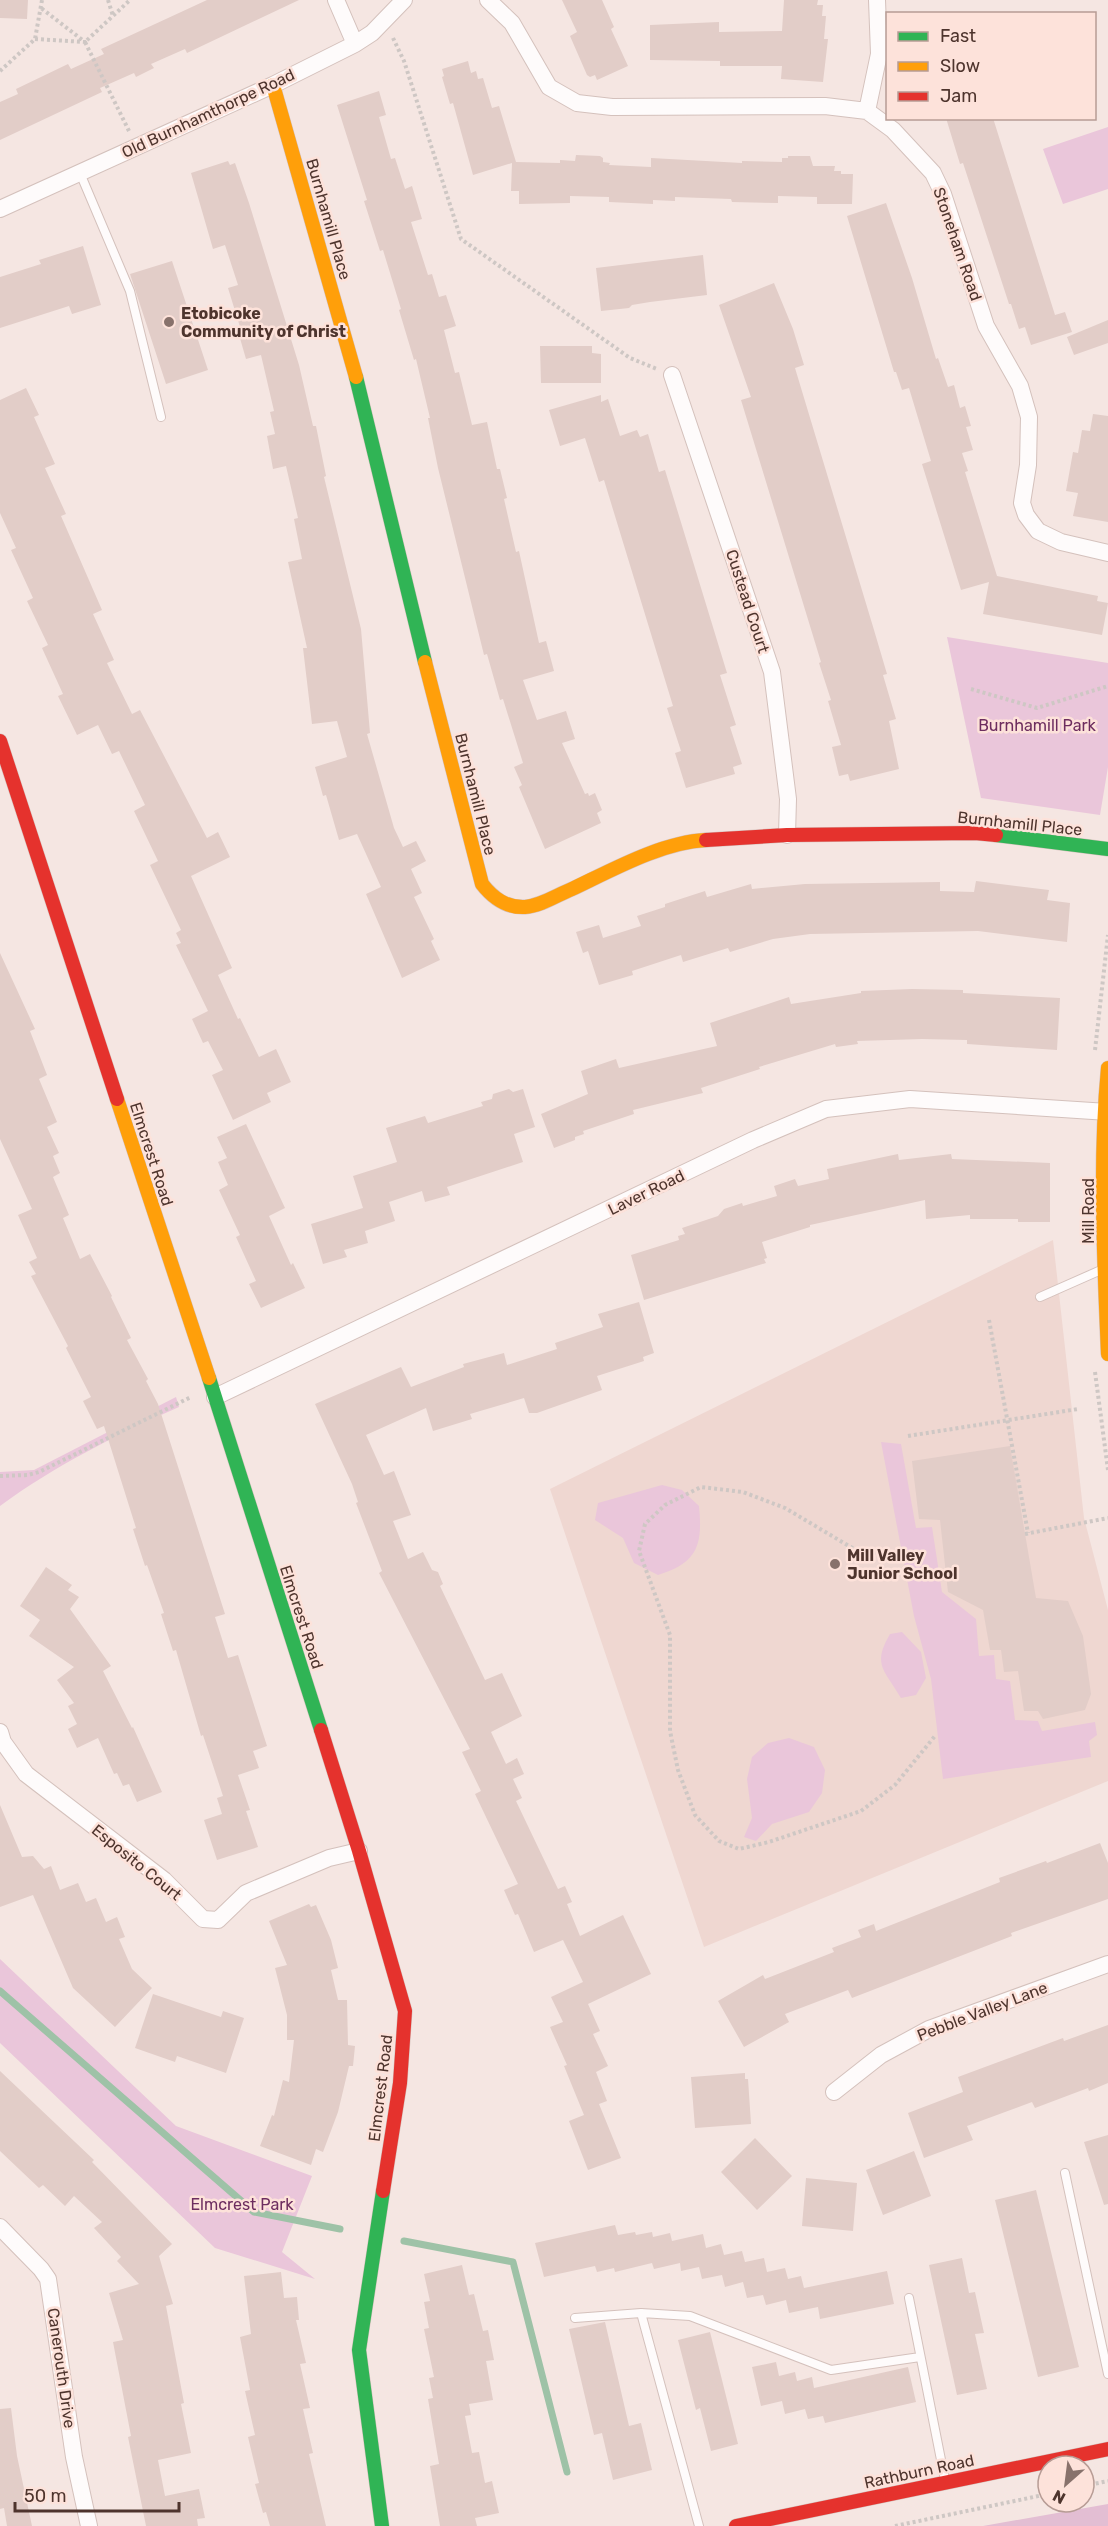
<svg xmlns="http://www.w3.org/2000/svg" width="1108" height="2526" font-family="Rubik,sans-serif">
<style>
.built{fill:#efd7d1}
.green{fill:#eac6da}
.forest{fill:#e3bed3}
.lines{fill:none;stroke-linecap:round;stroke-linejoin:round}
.stream{stroke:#9ec2a7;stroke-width:7}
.building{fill:#e2cdc8}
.lane-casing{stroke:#d4c1bc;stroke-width:10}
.street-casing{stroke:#d4c1bc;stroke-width:18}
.fast-casing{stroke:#d4c1bc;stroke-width:15}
.slow-casing{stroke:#d4c1bc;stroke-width:15}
.jam-casing{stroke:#d4c1bc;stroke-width:15}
.path{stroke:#cec7c4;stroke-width:4;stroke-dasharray:3 3;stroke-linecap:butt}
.lane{stroke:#fefbfb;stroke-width:8}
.street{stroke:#fefbfb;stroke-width:16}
.fast{stroke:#30b455;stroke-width:14}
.slow{stroke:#ff9f0a;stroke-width:14}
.jam{stroke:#e5322d;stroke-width:14}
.poi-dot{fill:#88726c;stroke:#fde2da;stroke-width:2}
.labels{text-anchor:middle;stroke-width:5;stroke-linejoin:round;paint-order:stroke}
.street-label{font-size:16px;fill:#4e342d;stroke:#fde2da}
.poi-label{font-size:16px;font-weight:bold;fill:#4e342d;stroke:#fde2da;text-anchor:start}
.park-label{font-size:16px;fill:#6d2d5f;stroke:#fde2da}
</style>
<rect width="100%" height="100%" fill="#f5e6e2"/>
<!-- built -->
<path class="built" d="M1053,1240L1084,1518L1108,1610V1781L704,1947L550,1489Z"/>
<!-- green -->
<path class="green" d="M1108,127V189L1063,204L1043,149Z
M947,637L1108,663V767L1100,815L981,798Z
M176,1397L179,1407C116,1435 56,1465 0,1506V1472L34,1470Z
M881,1442L901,1444L916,1528L932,1527L942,1592L976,1619L979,1656L994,1655L996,1679L1010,1681L1015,1720L1038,1721L1042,1731L1095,1722L1097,1735L1089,1741L1091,1757L943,1779L931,1679L914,1616Z
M662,1485L682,1490L699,1506C703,1546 697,1563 658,1575L634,1563L623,1538L595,1520L598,1503Z
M902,1632L921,1652L926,1678L916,1695L901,1698C884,1669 872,1665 890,1634Z
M789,1738L814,1747L825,1770L822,1793L809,1812L772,1824L756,1841L744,1837L752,1818L747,1779L752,1757L768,1743Z
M0,1959L176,2126L312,2176L282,2252L315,2279L215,2248L0,2043Z"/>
<!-- forest -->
<path class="forest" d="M1108,2504V2526H983Z"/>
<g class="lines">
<!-- stream -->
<path class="stream" d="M0,1991L254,2212L340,2229
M404,2241L513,2262L567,2472"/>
</g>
<!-- building -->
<path class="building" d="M0,0H28L27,19L0,18Z
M207,0H299L187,53L185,49L151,64L154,68L136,77L134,73L100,88L102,92L0,140V102L18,94L16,89L68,64L71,69L104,54L101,49Z
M562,0H602L614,27L611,29L628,66L597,80L595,75L590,77L587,75L570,36L577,32Z
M784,0H818L817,5H823L822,16H826L824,39H828L823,82L781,79L782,66H720V61L650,60V25L719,22V32L782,31Z
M468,61L471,73L476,71L478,79L483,78L492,108L499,106L516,162L560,163V160L575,161L576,155L600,156L603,158V162L610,163L609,165L651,167V158L742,163V161L782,162V158H788V156H810L813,166H835L834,171H841V174H853L852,204H817V197L778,196V203L732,202L731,199L675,197V201L653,200V204L609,202V197L570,196V203L519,204V191H511L512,163L473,175L453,103L450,104L442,77L444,76L442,69Z
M379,91L386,115L379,117L391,159L395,158L405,189L412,186L422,219L411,222L428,275L432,274L439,297L446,295L456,326L444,330L455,373L459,372L472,425L487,422L497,469H500L507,498L504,499L516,552L519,551L539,643L546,641L554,671L523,680L537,720L566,711L575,739L562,743L585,794L588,793L589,796L595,793L602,810L597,813L601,823L545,849L519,787L522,785L514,767L523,763L503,699L500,700L487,654L484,655L438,468L428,418H430L416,359L414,360L399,310L401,309L383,250L380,251L364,201L367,200L337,105Z
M946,118H993L1055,315L1065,312L1072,332L1031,345L1025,327L1019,329L1011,304H1009L963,163L960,164Z
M228,161L230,165L235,163L249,203L299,365L313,426H316L326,476L324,477L361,629L370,733L367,734L394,828L403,847L416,841L426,861L411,869L422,893L414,897L434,939L431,941L440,960L402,978L366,894L381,887L357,834L339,840L326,795L323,796L315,767L347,757L337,721L312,724L303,648H307L288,562L302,559L294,519L298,518L286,466L273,469L267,436L275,434L270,412L274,411L261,355L246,359L237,328L240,327L228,288L238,285L225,245L213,249L191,173Z
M886,203L912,278L936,359L938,358L948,387L954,385L960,408L965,406L971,426L966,427L973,450L962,453L968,471L965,472L997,576L1098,596L1097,601L1108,603L1102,635L983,614L989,582L961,590L922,464L931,461L909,388L902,390L896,372H894L847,216Z
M83,246L101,305L72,314L69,306L0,328V277L41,264L39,260Z
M703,255L707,295L650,302L632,305L629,308L601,311L596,268Z
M172,261L208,370L166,384L130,274Z
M774,283L793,329L804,365L795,368L874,630L887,674L883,675L896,719L889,721L899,769L850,781L848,774L839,776L832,747L841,745L828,701L831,700L819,663L821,662L741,400L751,397L719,305Z
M1108,320V343L1074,355L1067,337Z
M540,346H592V353L601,354V383H541Z
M26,388L39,415L34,417L55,464L45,468L66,514L61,516L102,610L93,614L114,660L107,663L132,714L140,710L207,838L218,832L230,857L191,876L232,968L218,975L238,1019L240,1018L259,1057L276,1049L291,1082L267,1093L271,1102L233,1120L212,1075L223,1070L208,1041L203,1043L192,1019L208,1011L176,945L181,943L176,933L181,930L150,865L158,861L134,811L145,805L119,751L112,754L98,725L77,735L58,696L63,694L42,648L48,645L27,601L33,598L11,550L16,548L0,513V400Z
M601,395V402L608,399L620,436L637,430L640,437L648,434L659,472L665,470L727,673L720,675L736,725L730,727L742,764L733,767L735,774L686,788L675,753L681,751L667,708L673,706L604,480L599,482L585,438L560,446L549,410Z
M1093,414L1108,416V522L1073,516L1078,493L1066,491L1073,452L1078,453L1082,430L1090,431Z
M976,881L1049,890L1047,900L1070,903L1067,942L978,931L810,934L773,939L730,952L728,948L683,962L681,955L632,971L633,975L599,985L588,951L583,953L576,932L599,925L603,938L641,926L637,916L665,907V904L705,891L707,897L751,884L752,889L805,884L940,882V891L974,892Z
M0,953L35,1029L30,1031L47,1075L39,1079L57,1122L47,1127L59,1153L53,1156L60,1173L53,1177L69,1215L63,1218L80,1259L90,1254L112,1296L111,1297L131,1338L127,1340L148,1379L146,1381L158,1404L225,1614L215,1617L228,1658L238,1655L267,1746L253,1751L259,1768L238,1775L250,1810L246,1811L258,1847L217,1860L204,1820L222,1814L217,1798L223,1796L203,1735L201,1736L176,1650L173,1651L161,1614L164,1613L147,1565L145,1566L133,1529L136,1528L104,1426L97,1429L83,1401L91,1397L66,1348L68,1346L31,1276L36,1274L29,1262L37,1258L18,1215L32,1209L0,1139Z
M912,989L963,990V993L1060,998L1057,1050L967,1044V1040L922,1039L857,1041L858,1044L836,1047L835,1044L759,1067L760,1069L701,1088L703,1093L633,1110L634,1114L583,1131L584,1134L575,1137V1140L554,1148L541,1114L588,1094L581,1071L616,1059L619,1068L717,1046L710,1023L789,997L791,1004L861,993V991Z
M509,1089L513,1092L523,1089L535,1127L514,1134L523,1162L447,1187L450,1195L425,1202L422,1191L389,1202L395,1221L365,1231L368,1243L344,1250L347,1257L323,1264L311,1224L363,1208L353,1176L397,1162L386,1128L425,1116L428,1123L483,1106L481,1102L492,1099L493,1094Z
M246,1124L285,1208L269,1216L291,1265L293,1263L305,1288L261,1308L249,1284L256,1281L236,1237L240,1235L219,1190L228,1185L218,1162L227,1158L217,1137Z
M898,1154L899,1160L951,1154L952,1159L1050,1163V1222H1018V1219H970V1215L926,1219L925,1200L810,1225V1227L762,1242L767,1258L764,1259L766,1263L644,1300L631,1255L679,1240L678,1236L685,1234L682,1228L718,1216L724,1209L742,1203L743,1206L777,1196L774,1186L795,1179L798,1186L829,1179L827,1169Z
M639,1302L654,1353L643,1357L644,1361L597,1376L602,1390L537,1413H529L524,1398L470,1414L472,1419L433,1431L426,1408L366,1435L384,1475L394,1471L411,1515L393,1521L408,1559L423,1552L432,1570L438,1572L443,1584L440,1586L485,1680L502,1673L522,1716L491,1732L506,1764L517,1758L524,1774L513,1779L522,1798L516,1801L558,1889L565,1886L572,1902L567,1904L580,1936L623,1915L651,1974L588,2004L600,2031L593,2034L608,2066L596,2072L607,2101L599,2104L621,2158L588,2170L569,2121L584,2115L564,2066L567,2065L550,2027L563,2022L551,1997L583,1982L563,1940L534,1952L518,1914L515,1915L504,1890L518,1884L475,1794L481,1791L462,1752L470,1749L379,1573L382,1571L356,1503L358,1502L352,1484L315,1404L401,1367L411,1387L464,1367L463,1364L504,1353L507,1365L557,1349L555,1343L603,1327L598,1314Z
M1010,1446L1036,1598L1068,1601L1083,1636L1091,1694L1085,1710L1043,1719L1038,1711H1024L1018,1671L1004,1672L1001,1650H990L983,1610L948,1592L940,1520L919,1519L912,1461Z
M46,1567L72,1585L68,1590L79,1597L70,1609L111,1666L103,1671L132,1728L133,1727L162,1792L137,1802L129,1784L123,1786L117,1773L114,1774L98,1738L77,1748L68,1729L77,1724L68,1706L74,1703L57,1680L74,1667L29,1636L40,1620L20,1606Z
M0,1805L22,1857L33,1856L44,1869L51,1866L60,1890L78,1883L86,1902L96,1898L106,1922L117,1917L125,1937L119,1939L132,1969L152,1988L115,2027L73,1988L33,1895L0,1907Z
M1100,1843L1108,1863V1899L1011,1933L1012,1936L852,1998L848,1990L785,2014L789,2022L744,2047L718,2001L763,1975L765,1979L834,1952L832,1948L861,1937L858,1930L874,1924L876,1931L1000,1882L999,1878L1046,1861L1047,1863Z
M309,1904L311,1907L316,1905L331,1940L338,1968L331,1970L338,2000H347L348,2045L355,2046L353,2066H349L338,2112L323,2152L316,2149L311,2165L260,2146L272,2115L274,2116L283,2080L289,2082L294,2040H287V2015L275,1968L287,1965L269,1921Z
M153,1994L221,2017L223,2011L244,2018L226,2073L177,2056L175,2062L135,2048Z
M1108,2025V2083L1089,2091L1088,2088L1035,2108L1032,2102L967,2126L973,2140L924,2158L908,2113L963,2092L958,2077L1063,2038L1064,2041Z
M0,2071L94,2160L92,2162L172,2244L159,2256L173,2304L166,2306L184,2403L181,2404L191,2453L158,2460L165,2496L199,2489L205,2518L197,2519L198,2526H146L128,2437L131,2436L113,2342L123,2340L109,2293L139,2284L117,2261L121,2257L94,2228L102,2222L74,2196L65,2206L43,2185L39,2188L0,2151Z
M745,2073V2079H748L751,2124L695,2128L691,2077Z
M1108,2135V2204L1104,2205L1084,2142Z
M755,2138L792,2176L757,2210L721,2172Z
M914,2151L931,2196L883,2215L866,2170Z
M806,2178L857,2183L853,2231L802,2226Z
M1036,2190L1079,2367L1038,2377L995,2200Z
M615,2225L618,2235L635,2232L636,2235L652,2232L653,2237L670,2233L672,2241L703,2234L706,2248L721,2244L724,2255L742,2251L745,2262L764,2258L767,2272L785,2268L788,2279L801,2276L804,2288L887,2271L894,2304L820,2319L818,2307L789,2313L786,2300L766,2305L763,2295L747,2298L743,2282L725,2287L722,2275L702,2279L699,2267L681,2271L680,2263L654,2269L652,2263L615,2272L614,2268L597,2272L595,2266L544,2277L535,2243Z
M962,2258L969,2293L975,2292L984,2333L975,2334L987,2389L957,2395L929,2265Z
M462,2265L469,2295L474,2294L483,2331L488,2330L494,2360L486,2361L493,2400L469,2404L471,2415L465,2416L472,2453L479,2452L485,2483L492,2481L499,2513L475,2518L477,2526H440L430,2466L439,2464L428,2399L433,2398L429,2378L434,2377L424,2329L429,2328L424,2302L430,2301L424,2274Z
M281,2272L284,2298L297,2297L299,2320H296L306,2363L300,2364L310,2408L303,2409L313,2453L309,2454L326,2526H270L266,2512L263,2513L255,2484L259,2483L248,2437L255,2435L245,2391L250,2390L240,2337L251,2334L244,2276Z
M605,2322L629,2426L641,2423L652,2470L613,2480L602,2433L594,2435L569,2329Z
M710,2332L738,2444L711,2451L700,2408L696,2410L678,2340Z
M776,2362L779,2376L795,2372L797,2381L812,2377L814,2388L908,2367L916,2402L825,2423L823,2416L808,2419L805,2409L785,2414L782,2401L761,2406L752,2367Z
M11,2408L17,2456L32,2526H7L4,2508L0,2509V2409Z"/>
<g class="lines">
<defs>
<path id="lane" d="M80,173L130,291L161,417
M1040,1297L1101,1270
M1065,2173L1108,2374
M909,2298L945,2480
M641,2313L699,2526
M575,2318L641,2313L690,2316L831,2370L920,2357"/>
<path id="street" d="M336,0L355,44
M488,0L512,23L549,87L577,103L612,107L825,106L867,111L893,130L933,173L943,194L986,326L1020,386L1029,417L1028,465L1022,503L1026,515L1038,531L1061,542L1108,553
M867,111L879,54L877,0
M0,209L273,85L355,44L372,33L404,0
M672,375L772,672L788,799L787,835
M215,1397L753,1140L826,1109L910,1099L1108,1112
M0,1732L3,1742L26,1774L164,1880L203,1919L218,1920L246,1893L329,1858L359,1851
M834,2092L881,2055L929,2029L1108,1964
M0,2227L41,2269L48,2279L74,2457L89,2526"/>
<path id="fast" d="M356,377L425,662
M996,835L1108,849
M209,1378L321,1730
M382,2526L359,2350L383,2191"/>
<path id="slow" d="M273,85L356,377
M425,662L482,884C493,898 506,908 525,907C541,906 557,895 572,889C612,870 662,842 706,840
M1108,1068C1099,1163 1104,1259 1108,1354
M117,1099L209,1378"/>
<path id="jam" d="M0,741L117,1099
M706,840L787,835L975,833L996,835
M321,1730L359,1851L405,2011L400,2083L383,2191
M736,2526L1108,2449"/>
</defs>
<!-- lane casing -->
<use href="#lane" class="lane-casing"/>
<!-- street casing -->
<use href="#street" class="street-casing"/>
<!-- fast casing -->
<use href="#fast" class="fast-casing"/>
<!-- slow casing -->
<use href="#slow" class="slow-casing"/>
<!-- jam casing -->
<use href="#jam" class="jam-casing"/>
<!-- path -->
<path class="path" d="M108,0L113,16
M393,38L404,61L461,239L630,358L657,369
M35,39L85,42L41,8
M0,71L35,39L42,0
M129,131L85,42L130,0
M971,689L1037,708L1108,686
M1095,1050L1108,935
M989,1320L1028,1533
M1095,1372L1108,1470
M908,1436L1078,1409
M0,1476L28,1475L39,1472L191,1397
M1025,1534L1108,1518
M900,1557L854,1549L785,1508L743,1492L701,1487L665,1505L645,1524L639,1551L670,1635V1731L678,1770L695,1815L719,1841L739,1849L769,1842L861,1811L895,1785L935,1736
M1084,2486L1108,2481
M895,2526L1048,2494"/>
<!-- lane -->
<use href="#lane" class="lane"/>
<!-- street -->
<use href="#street" class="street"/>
<!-- fast -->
<use href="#fast" class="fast"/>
<!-- slow -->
<use href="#slow" class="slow"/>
<!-- jam -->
<use href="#jam" class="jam"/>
</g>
<!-- markers -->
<g class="poi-dot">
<circle cx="169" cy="322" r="6"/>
<circle cx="835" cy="1564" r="6"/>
</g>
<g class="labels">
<!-- street labels -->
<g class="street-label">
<text transform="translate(208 113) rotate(-25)" y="6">Old Burnhamthorpe Road</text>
<text transform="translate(329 219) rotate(74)" y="6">Burnhamill Place</text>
<text transform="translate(958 244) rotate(71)" y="6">Stoneham Road</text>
<text transform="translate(748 601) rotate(72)" y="6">Custead Court</text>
<text transform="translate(476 794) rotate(76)" y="6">Burnhamill Place</text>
<text transform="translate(1020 823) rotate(6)" y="6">Burnhamill Place</text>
<text transform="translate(152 1154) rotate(72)" y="6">Elmcrest Road</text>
<text transform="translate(646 1192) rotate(-26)" y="6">Laver Road</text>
<text transform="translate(1088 1211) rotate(-90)" y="6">Mill Road</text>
<text transform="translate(302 1617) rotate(72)" y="6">Elmcrest Road</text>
<text transform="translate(137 1862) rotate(39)" y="6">Esposito Court</text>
<text transform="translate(982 2011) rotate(-21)" y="6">Pebble Valley Lane</text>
<text transform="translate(380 2088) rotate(-83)" y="6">Elmcrest Road</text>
<text transform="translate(62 2368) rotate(82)" y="6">Canerouth Drive</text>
<text transform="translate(919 2471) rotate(-12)" y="6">Rathburn Road</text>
</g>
<!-- poi labels -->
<g class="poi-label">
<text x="181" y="319">Etobicoke<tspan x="181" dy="18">Community of Christ</tspan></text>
<text x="847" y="1561">Mill Valley<tspan x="847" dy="18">Junior School</tspan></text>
</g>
<!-- park labels -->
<g class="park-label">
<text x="1037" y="731">Burnhamill Park</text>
<text x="242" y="2210">Elmcrest Park</text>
</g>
</g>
<!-- legend -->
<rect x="886" y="12" width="210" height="108" fill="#fde2da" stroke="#b79c95" stroke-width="1.5"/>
<rect x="898" y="32" width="30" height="9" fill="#30b455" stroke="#b79c95" stroke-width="1.5"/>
<text x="940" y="42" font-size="18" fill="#4e342d">Fast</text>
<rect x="898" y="62" width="30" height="9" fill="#ff9f0a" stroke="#b79c95" stroke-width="1.5"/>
<text x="940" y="72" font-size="18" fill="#4e342d">Slow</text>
<rect x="898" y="92" width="30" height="9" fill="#e5322d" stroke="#b79c95" stroke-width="1.5"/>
<text x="940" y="102" font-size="18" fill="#4e342d">Jam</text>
<!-- north arrow -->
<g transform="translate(1066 2484) rotate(208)"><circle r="28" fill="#fde2da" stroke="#b79c95" stroke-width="1.5"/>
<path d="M0-4.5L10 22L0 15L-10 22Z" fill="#88726c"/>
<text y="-9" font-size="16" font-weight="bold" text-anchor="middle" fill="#4e342d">N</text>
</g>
<!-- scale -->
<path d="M15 2502v9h164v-9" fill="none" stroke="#4e342d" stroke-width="3"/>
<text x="24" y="2502" font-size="18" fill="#4e342d" stroke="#fde2da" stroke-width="4.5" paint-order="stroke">50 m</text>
</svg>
